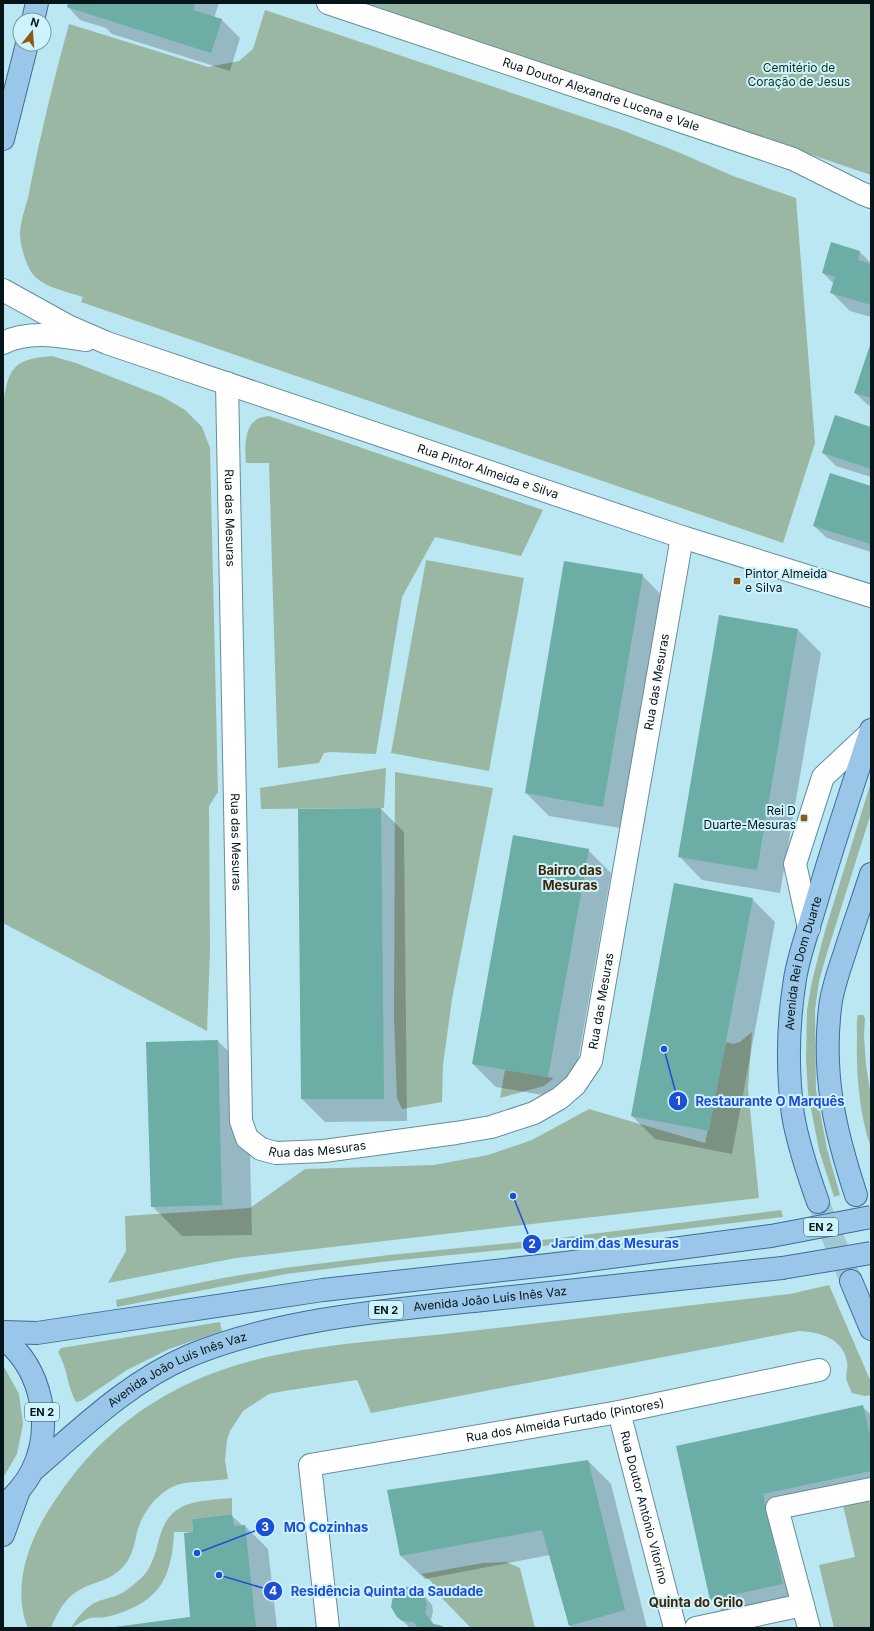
<svg xmlns="http://www.w3.org/2000/svg" width="874" height="1631" font-family="Inter,sans-serif">
<style>
.green{fill:#9ab7a3}
.shadow{fill:#0003}
.building{fill:#6cada5}
.lines{fill:none;stroke-linecap:round;stroke-linejoin:round}
.major-tunnel{stroke:#a0c8d2;stroke-width:22;stroke-dasharray:22 11;stroke-linecap:butt}
.minor-casing{stroke:#648e99;stroke-width:24}
.major-casing{stroke:#3a6f98;stroke-width:24}
.minor{stroke:#fff;stroke-width:22}
.major{stroke:#9ac6ea;stroke-width:22}
.major-bridge-casing{stroke:#3a6f98;stroke-width:24;stroke-linecap:butt}
.major-bridge{stroke:#9ac6ea;stroke-width:22}
.poi-dot{fill:#915a10;stroke:#cff3fc;stroke-width:1.5}
.labels{text-anchor:middle;stroke-width:4;stroke-linejoin:round;paint-order:stroke}
.shield{fill:#cff3fc;stroke:#42585d;stroke-width:1}
.shield-label{font-size:11px;font-weight:bold;fill:#051519}
.park-label{font-size:12px;fill:#09311c;stroke:#cff3fc}
.street-label{font-size:12px;fill:#051519;stroke:#cff3fc}
.poi-label{font-size:12px;fill:#051519;stroke:#cff3fc;text-anchor:start}
.neighbourhood-label{font-size:13px;font-weight:bold;fill:#412605;stroke:#cff3fc}
.leader{fill:none;stroke:#1d4ed8;stroke-width:1.5}
.callout-dot{fill:#1d4ed8;stroke:#cff3fc;stroke-width:1.5}
.mark-label{font-size:12px;text-anchor:middle;font-weight:bold;fill:#fff}
.callout-label{font-size:13px;text-anchor:middle;font-weight:bold;fill:#1d4ed8;stroke:#cff3fc;stroke-width:4;stroke-linejoin:round;paint-order:stroke}
</style>
<rect width="100%" height="100%" fill="#bbe7f3"/>
<!-- green -->
<path class="green" d="M365,3H871V175Z
M265,10L619,129L678,152L733,176L796,198L815,443L783,543L81,302L83,297C66,291 39,287 30,270C24,259 20,244 20,232C21,216 28,203 30,187C41,132 54,78 69,24L208,67L239,61L253,49Z
M52,356L76,363L163,397L185,410L202,427L210,448L218,792L209,806L210,951L207,1031L3,923V406C8,368 13,359 52,356Z
M269,416L543,510L521,556L435,537L402,597L376,754L330,752L324,753L319,763L278,768L269,463H246C245,450 243,426 259,418C262,417 266,417 269,416Z
M426,560L524,578L489,771L391,753Z
M386,768L384,808L261,809L260,788Z
M395,772L493,788L452,999L443,1065L442,1102L402,1109L397,1098L394,1019Z
M871,782V813L827,953L819,981L815,1010L816,1090L827,1149L840,1195L834,1197L819,1150L808,1093L806,1060L807,1010L812,981L825,931Z
M858,1015H863L865,1018L864,1036L866,1065L871,1096V1148C859,1113 856,1073 857,1037C857,1030 856,1022 858,1015Z
M752,1032L748,1089L759,1198L236,1258L108,1283L126,1251L125,1216L250,1208L305,1169L434,1165L488,1155L532,1140L589,1109L705,1143L726,1042L733,1044L740,1042Z
M505,1070L548,1077L554,1078L544,1086L500,1098Z
M781,1210L783,1217L553,1245L390,1261L286,1274L117,1307L116,1300L223,1278L284,1268L389,1255L552,1239Z
M829,1285L871,1382V1395L865,1396L852,1393C850,1388 847,1383 846,1378C846,1373 848,1368 847,1362C843,1338 820,1332 799,1331L371,1413L357,1380L284,1391L269,1394L243,1411L230,1431L227,1440L225,1460L228,1479C214,1481 193,1481 180,1484C158,1491 143,1511 137,1532C134,1547 131,1560 120,1570C111,1578 101,1581 90,1585C68,1593 60,1607 51,1628H28C11,1588 29,1539 52,1505C86,1452 128,1413 185,1385C262,1347 359,1343 444,1334C559,1321 675,1307 790,1294Z
M220,1322L222,1331L169,1349L127,1370L81,1401L76,1402C67,1387 68,1369 58,1352L61,1348Z
M3,1365L19,1394L23,1424L17,1454L3,1478Z
M232,1498V1514L192,1519L193,1532H174C172,1583 155,1605 106,1617C101,1618 95,1617 90,1618C84,1620 77,1625 71,1628C77,1618 84,1609 94,1603C102,1599 112,1598 120,1594C127,1591 134,1584 140,1579C149,1572 154,1558 157,1547C167,1500 191,1502 232,1498Z
M867,1501L871,1503V1628H834L819,1565L855,1557L843,1505Z
M506,1562L520,1568L535,1628H471L435,1591L432,1582L421,1574L483,1563Z"/>
<!-- shadow -->
<path class="shadow" d="M69,3H219L214,18L222,20L240,38L230,71L112,34L106,28L80,20L68,7Z
M832,243L860,252L871,263V317L850,311L831,292L834,284L823,273Z
M871,345V406L868,405L855,393Z
M871,428V477L836,466L823,453Z
M871,487V552L827,538L814,526Z
M642,575L665,599L626,829L549,816L526,793Z
M720,616L798,630L821,653L780,893L702,880L679,856Z
M381,809L404,832L407,1121L325,1122L302,1099Z
M588,850L611,873L571,1100L496,1087L473,1064Z
M752,899L775,922L732,1154L655,1139L632,1116Z
M218,1041L248,1071L252,1235L182,1236L152,1206Z
M863,1407L871,1415V1498L786,1517L806,1607L734,1623L710,1599L677,1447Z
M588,1461L611,1484L647,1628H572L570,1625L550,1555L425,1579L401,1556Z
M232,1516L243,1526H245L268,1549L277,1628H108L191,1617L194,1533Z
M423,1594L432,1605L433,1611L431,1620L435,1626L444,1628L409,1627L394,1612Z"/>
<!-- building -->
<path class="building" d="M68,3H195L193,10L222,19L211,53L67,7Z
M831,242L860,251L858,260L871,264V305L830,293L835,277L822,273Z
M871,342V398L854,393Z
M835,415L871,427V469L822,453Z
M830,473L871,486V544L813,526Z
M564,561L643,574L603,807L525,793Z
M719,615L798,629L757,870L678,857Z
M381,808L384,1099H301L298,809Z
M513,835L589,849L548,1077L472,1064Z
M674,883L753,898L709,1131L631,1116Z
M218,1040L222,1205L151,1207L146,1042Z
M863,1405L871,1440V1471L763,1494L783,1584L710,1600L676,1446Z
M588,1460L625,1610L569,1626L542,1530L400,1556L387,1490Z
M232,1514L234,1526L245,1525L256,1628H108L190,1617L184,1533L193,1532L192,1519Z
M407,1587H413L423,1593L427,1604L425,1613L433,1624L439,1625L447,1628H418L414,1622L402,1621L397,1617L391,1607L393,1596L397,1591Z"/>
<g class="lines">
<!-- major-tunnel -->
<path class="major-tunnel" d="M818,1202L851,1281"/>
<defs>
<g id="minor">
<path id="s1" d="M328,3L793,159L861,193L871,197"/>
<path id="s2" d="M3,290L68,326L107,343L682,537L871,596"/>
<path d="M3,343C29,330 59,336 86,340"/>
<path id="s3" d="M227,383L241,1121L247,1138L261,1149L276,1153L324,1151L456,1133L491,1127L534,1113L560,1098L575,1085L591,1061L682,537"/>
<path d="M809,928L795,864L823,777L870,733"/>
<path id="s4" d="M619,1412L675,1628"/>
<path id="s5" d="M328,1628L310,1465L619,1412L819,1370"/>
<path d="M696,1628L803,1605"/>
<path d="M809,1628L777,1508L871,1489"/>
</g>
<g id="major">
<path d="M33,20L37,3"/>
<path d="M3,139L27,44"/>
<path d="M856,1195C835,1131 822,1076 830,1008C832,988 840,968 846,949C854,924 863,899 871,874"/>
<path id="s6" d="M818,1202C808,1174 798,1145 793,1115C787,1071 788,1023 795,979C799,954 809,928 816,903C833,845 852,788 871,730"/>
<path d="M851,1281L871,1329"/>
<path d="M3,1332L37,1333L323,1290L566,1263L771,1236"/>
<path d="M3,1338C42,1369 54,1427 32,1471C25,1485 14,1496 3,1507"/>
<path id="s7" d="M32,1471C81,1429 128,1382 189,1356C278,1319 388,1310 483,1300C583,1289 683,1279 782,1268"/>
<path d="M3,1535L18,1493"/>
</g>
</defs>
<!-- minor casing -->
<use href="#minor" class="minor-casing"/>
<!-- major casing -->
<use href="#major" class="major-casing"/>
<!-- minor -->
<use href="#minor" class="minor"/>
<!-- major -->
<use href="#major" class="major"/>
<defs>
<path id="major-bridge" d="M771,1236L871,1217
M782,1268L871,1253"/>
</defs>
<!-- major-bridge casing -->
<use href="#major-bridge" class="major-bridge-casing"/>
<!-- major-bridge -->
<use href="#major-bridge" class="major-bridge"/>
</g>
<!-- markers -->
<g class="poi-dot">
<rect x="733" y="577" width="8" height="8" rx="2"/>
<rect x="800" y="814" width="8" height="8" rx="2"/>
</g>
<g class="labels">
<!-- shield labels -->
<g class="shield">
<rect x="804" y="1218" width="34" height="18" rx="3"/>
<rect x="369" y="1301" width="34" height="18" rx="3"/>
<rect x="25" y="1403" width="34" height="18" rx="3"/>
</g>
<g class="shield-label">
<text x="821" y="1231">EN 2</text>
<text x="386" y="1314">EN 2</text>
<text x="42" y="1416">EN 2</text>
</g>
<!-- park labels -->
<g class="park-label">
<text x="799" y="72">Cemitério de<tspan x="799" dy="14">Coração de Jesus</tspan></text>
</g>
<!-- street labels -->
<g class="street-label">
<text dy="4" stroke="none"><textPath href="#s1" startOffset="288">Rua Doutor Alexandre Lucena e Vale</textPath></text>
<text dy="4" stroke="none"><textPath href="#s2" startOffset="519">Rua Pintor Almeida e Silva</textPath></text>
<text dy="4" stroke="none"><textPath href="#s3" startOffset="135">Rua das Mesuras</textPath></text>
<text dy="4" stroke="none"><textPath href="#s3" startOffset="1515">Rua das Mesuras</textPath></text>
<text dy="4" stroke="none"><textPath href="#s3" startOffset="459">Rua das Mesuras</textPath></text>
<text dy="4" stroke="none"><textPath href="#s6" startOffset="244">Avenida Rei Dom Duarte</textPath></text>
<text dy="4" stroke="none"><textPath href="#s3" startOffset="1191">Rua das Mesuras</textPath></text>
<text dy="4" stroke="none"><textPath href="#s3" startOffset="831">Rua das Mesuras</textPath></text>
<text dy="4" stroke="none"><textPath href="#s7" startOffset="503">Avenida João Luís Inês Vaz</textPath></text>
<text dy="4" stroke="none"><textPath href="#s7" startOffset="179">Avenida João Luís Inês Vaz</textPath></text>
<text dy="4" stroke="none"><textPath href="#s5" startOffset="423">Rua dos Almeida Furtado (Pintores)</textPath></text>
<text dy="4" stroke="none"><textPath href="#s4" startOffset="99">Rua Doutor António Vitorino</textPath></text>
</g>
<!-- poi labels -->
<g class="poi-label">
<text x="745" y="578">Pintor Almeida<tspan x="745" dy="14">e Silva</tspan></text>
<text x="796" y="815" text-anchor="end">Rei D<tspan x="796" dy="14">Duarte-Mesuras</tspan></text>
</g>
<!-- neighbourhood labels -->
<g class="neighbourhood-label">
<text x="570" y="875">Bairro das<tspan x="570" dy="15">Mesuras</tspan></text>
<text x="696" y="1607">Quinta do Grilo</text>
</g>
</g>
<!-- callouts -->
<path class="leader" d="M664 1049L678 1101M513 1196L532 1244M197 1553L265 1527M219 1575L273 1591"/>
<g class="callout-dot">
<circle cx="664" cy="1049" r="4"/>
<circle cx="513" cy="1196" r="4"/>
<circle cx="197" cy="1553" r="4"/>
<circle cx="219" cy="1575" r="4"/>
<circle cx="678" cy="1101" r="10"/>
<circle cx="532" cy="1244" r="10"/>
<circle cx="265" cy="1527" r="10"/>
<circle cx="273" cy="1591" r="10"/>
</g>
<g class="mark-label">
<text x="678" y="1105">1</text>
<text x="532" y="1248">2</text>
<text x="265" y="1531">3</text>
<text x="273" y="1595">4</text>
</g>
<g class="callout-label">
<text x="770" y="1106">Restaurante O Marquês</text>
<text x="615" y="1248">Jardim das Mesuras</text>
<text x="326" y="1532">MO Cozinhas</text>
<text x="387" y="1596">Residência Quinta da Saudade</text>
</g>
<!-- border -->
<rect width="874" height="1631" fill="none" stroke="#051519" stroke-width="8"/>
<!-- north arrow -->
<g transform="translate(32 32) rotate(17)"><circle r="19" fill="#cff3fc" stroke="#7e9aa1"/>
<path d="M0-3L7 15L0 10L-7 15Z" fill="#915a10"/>
<text y="-6" font-size="11" font-weight="bold" text-anchor="middle" fill="#051519">N</text>
</g>
</svg>
